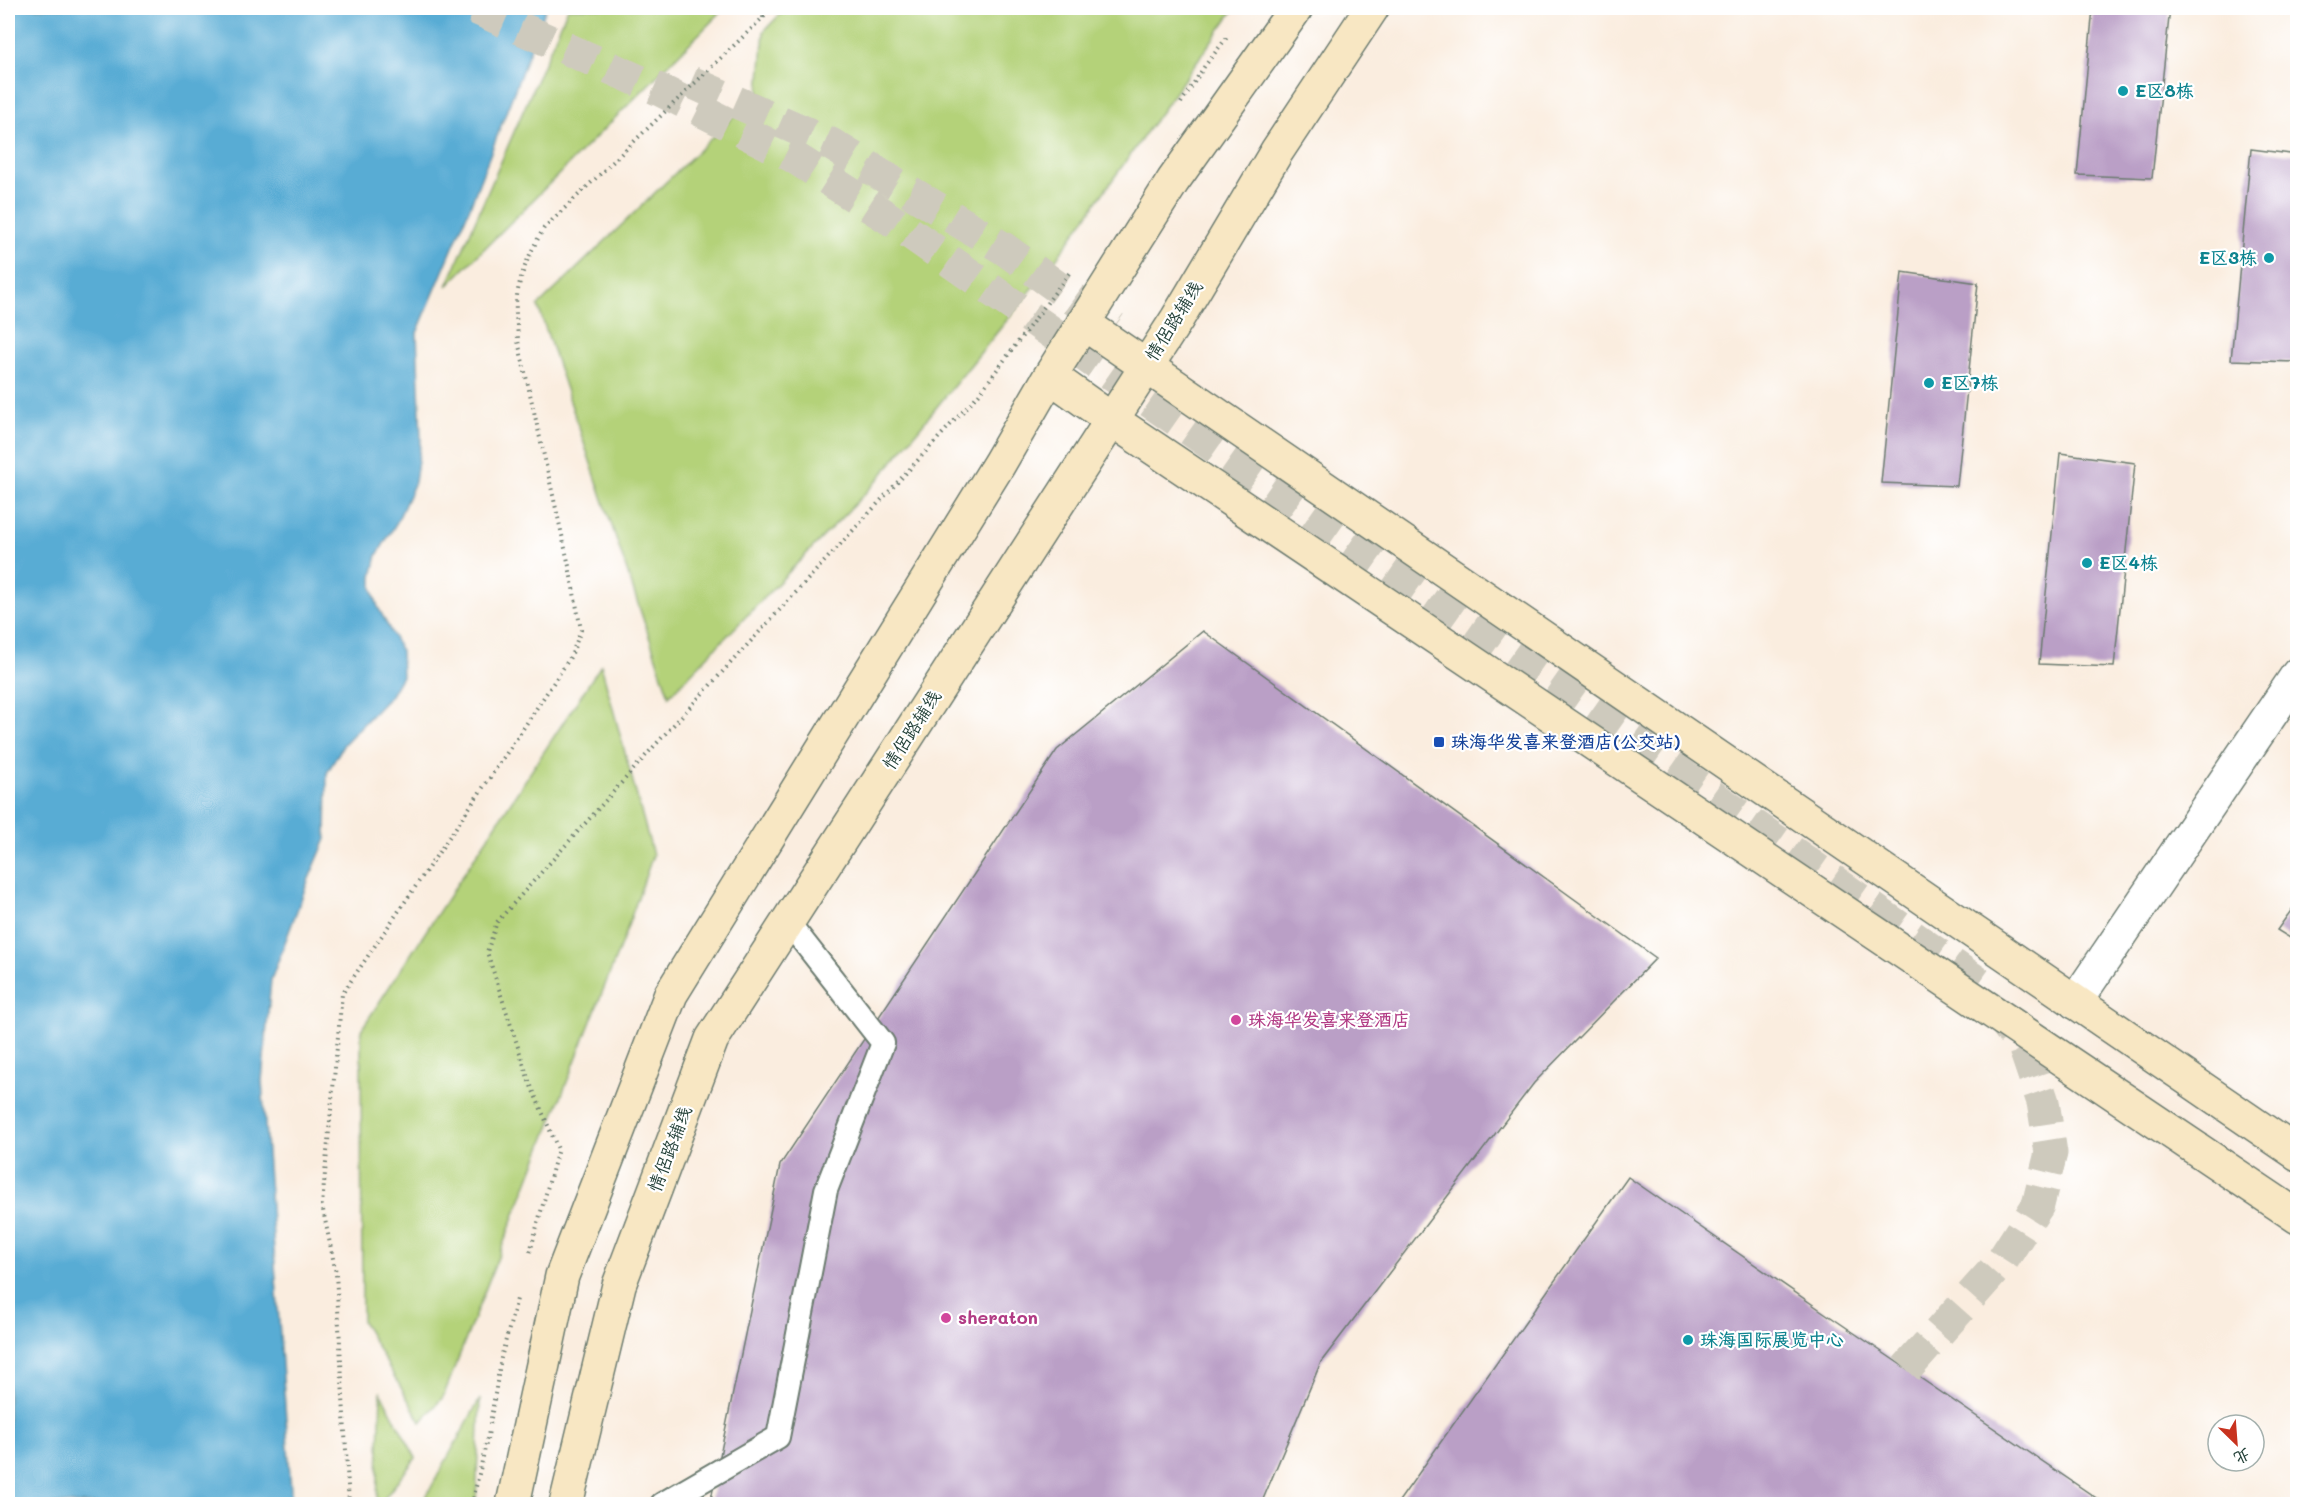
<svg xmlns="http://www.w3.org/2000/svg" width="2305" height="1512" font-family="Mali,'LXGW WenKai TC',sans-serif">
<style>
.green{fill:#b4d279;stroke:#6a8856;stroke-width:1.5}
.water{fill:#58acd4;stroke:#3c7484;stroke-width:1.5}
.building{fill:#ba9fc6}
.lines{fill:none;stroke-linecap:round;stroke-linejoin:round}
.secondary-tunnel{stroke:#cecabd;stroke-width:33;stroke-dasharray:33 16;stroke-linecap:butt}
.service-casing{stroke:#6c7b70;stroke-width:26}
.minor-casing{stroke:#6c7b70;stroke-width:36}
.secondary-casing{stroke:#6c7b70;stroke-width:36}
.path{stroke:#6c7b70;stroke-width:4;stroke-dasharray:1.5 4.5;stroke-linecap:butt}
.service{stroke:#fff;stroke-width:22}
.minor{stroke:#fff;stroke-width:33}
.secondary{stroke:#f8e7c3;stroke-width:33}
.culture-dot{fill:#0f9aa8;stroke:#fff;stroke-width:2}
.transit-dot{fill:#1a4fb4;stroke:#fff;stroke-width:2}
.hotel-dot{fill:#d1479c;stroke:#fff;stroke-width:2}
.labels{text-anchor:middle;stroke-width:4.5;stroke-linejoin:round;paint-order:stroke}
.culture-label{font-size:18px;font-weight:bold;fill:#0d838f;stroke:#fff;text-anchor:start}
.street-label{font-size:18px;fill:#1f3d34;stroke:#fff}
.transit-label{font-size:18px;font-weight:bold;fill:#164399;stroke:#fff;text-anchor:start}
.hotel-label{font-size:18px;font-weight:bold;fill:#b23c85;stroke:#fff;text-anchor:start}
</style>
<rect width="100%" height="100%" fill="#fff"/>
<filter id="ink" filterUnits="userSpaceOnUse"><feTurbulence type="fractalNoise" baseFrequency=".0167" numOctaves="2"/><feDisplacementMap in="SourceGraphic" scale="12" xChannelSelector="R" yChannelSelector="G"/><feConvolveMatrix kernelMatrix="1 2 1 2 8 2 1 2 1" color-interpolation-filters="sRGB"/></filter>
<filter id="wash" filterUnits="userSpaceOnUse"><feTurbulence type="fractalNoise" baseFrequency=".008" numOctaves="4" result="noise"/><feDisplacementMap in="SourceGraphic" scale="24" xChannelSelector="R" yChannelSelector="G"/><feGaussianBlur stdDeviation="1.35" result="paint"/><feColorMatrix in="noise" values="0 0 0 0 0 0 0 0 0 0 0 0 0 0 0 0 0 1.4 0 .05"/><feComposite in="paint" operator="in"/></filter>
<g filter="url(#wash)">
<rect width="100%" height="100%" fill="#faeddf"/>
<!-- green -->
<path class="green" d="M568,8H725L447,286Z
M786,8H1235L1054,262L876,482L669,696L538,306L759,92L764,31Z
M601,665L653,855L624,937L443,1397L421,1422L362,1321L361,1030Z
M381,1393L416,1458L380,1504H377Z
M480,1399L476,1504H422Z"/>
<!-- water -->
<path class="water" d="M8,8H546L470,207L417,333L421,439L415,482L397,522L377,555L372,577V588L378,607L401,651L402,676L391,695L344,744L327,773L326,839L308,881L271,980L262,1081L292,1504H8Z"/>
<g id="blocks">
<!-- building -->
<path class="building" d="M2093,8H2170L2152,178L2077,175Z
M2251,149L2298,155V362L2231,360Z
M1902,272L1978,283L1957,486L1881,483Z
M2060,453L2135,463L2114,667L2039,664Z
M1203,631L1656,958L1534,1083L1321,1362L1261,1504H710L780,1165L1057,750Z
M2298,901V943L2277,930Z
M1628,1177L1822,1311L2105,1504H1397Z"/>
</g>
</g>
<g filter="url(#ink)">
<use href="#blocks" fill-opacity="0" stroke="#6c7b70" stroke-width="1.5"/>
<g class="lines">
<!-- secondary-tunnel -->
<path class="secondary-tunnel" d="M475,8L662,91L792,156L893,221L1980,984
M691,82L829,143L1003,248L1114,328
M1906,1369L2002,1261L2038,1205L2051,1153L2043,1102L2025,1049L2001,1017"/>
<defs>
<path id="service" d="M662,1504L778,1437L826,1190L883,1043L788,922"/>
<path id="minor" d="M2075,1002L2298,674"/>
<path id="secondary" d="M1083,323L2298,1154
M1050,376L1112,420L2298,1217
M513,1504L562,1276L671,994L999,464L1050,376L1173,181L1296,8
M566,1504L619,1285L712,1039L1177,319L1277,151L1372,8"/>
</defs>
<!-- service casing -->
<use href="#service" class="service-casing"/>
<!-- minor casing -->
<use href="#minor" class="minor-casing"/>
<!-- secondary casing -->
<use href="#secondary" class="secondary-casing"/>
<!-- path -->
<path class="path" d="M763,18L764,8
M1181,103L1204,67L1228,36
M530,1252L558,1149L529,1081L487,952L497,922L666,733L979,394L1070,272
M490,1424L501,1358L517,1299
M349,1504L336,1273L322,1205L342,994L519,735L571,656L581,630L569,566L518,341C518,329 515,315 516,303C519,275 530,252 544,228L773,8
M472,1504L489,1431"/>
<!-- service -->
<use href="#service" class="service"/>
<!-- minor -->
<use href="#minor" class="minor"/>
<!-- secondary -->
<use href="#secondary" class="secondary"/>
</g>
</g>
<!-- markers -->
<g class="culture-dot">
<circle cx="2123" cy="91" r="6"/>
<circle cx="2269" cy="258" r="6"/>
<circle cx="1929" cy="383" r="6"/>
<circle cx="2087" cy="563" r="6"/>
<circle cx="1688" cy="1340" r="6"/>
</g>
<rect class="transit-dot" x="1433" y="736" width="12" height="12" rx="3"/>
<g class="hotel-dot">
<circle cx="1236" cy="1020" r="6"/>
<circle cx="946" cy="1318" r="6"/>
</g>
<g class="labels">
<!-- culture labels -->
<g class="culture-label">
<text x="2135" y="97">E区8栋</text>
<text x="2257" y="264" text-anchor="end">E区3栋</text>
<text x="1941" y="389">E区7栋</text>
<text x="2099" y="569">E区4栋</text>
<text x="1700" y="1346">珠海国际展览中心</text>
</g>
<!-- street labels -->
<g class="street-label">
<text transform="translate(1174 321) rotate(-58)" y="6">情侣路辅线</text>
<text transform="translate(912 730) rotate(-57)" y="6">情侣路辅线</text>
<text transform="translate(670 1149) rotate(-69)" y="6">情侣路辅线</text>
</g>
<!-- transit labels -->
<g class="transit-label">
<text x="1451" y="748">珠海华发喜来登酒店(公交站)</text>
</g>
<!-- hotel labels -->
<g class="hotel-label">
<text x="1248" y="1026">珠海华发喜来登酒店</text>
<text x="958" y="1324">sheraton</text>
</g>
</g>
<!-- margin -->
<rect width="2305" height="1512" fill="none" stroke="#fff" stroke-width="30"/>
<!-- north arrow -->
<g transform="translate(2236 1443) rotate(155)"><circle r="28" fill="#ffffff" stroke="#a5b1ae" stroke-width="1.5"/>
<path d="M0-4.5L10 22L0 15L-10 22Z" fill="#c8321e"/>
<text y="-9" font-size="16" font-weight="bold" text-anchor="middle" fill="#1f3d34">北</text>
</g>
</svg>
